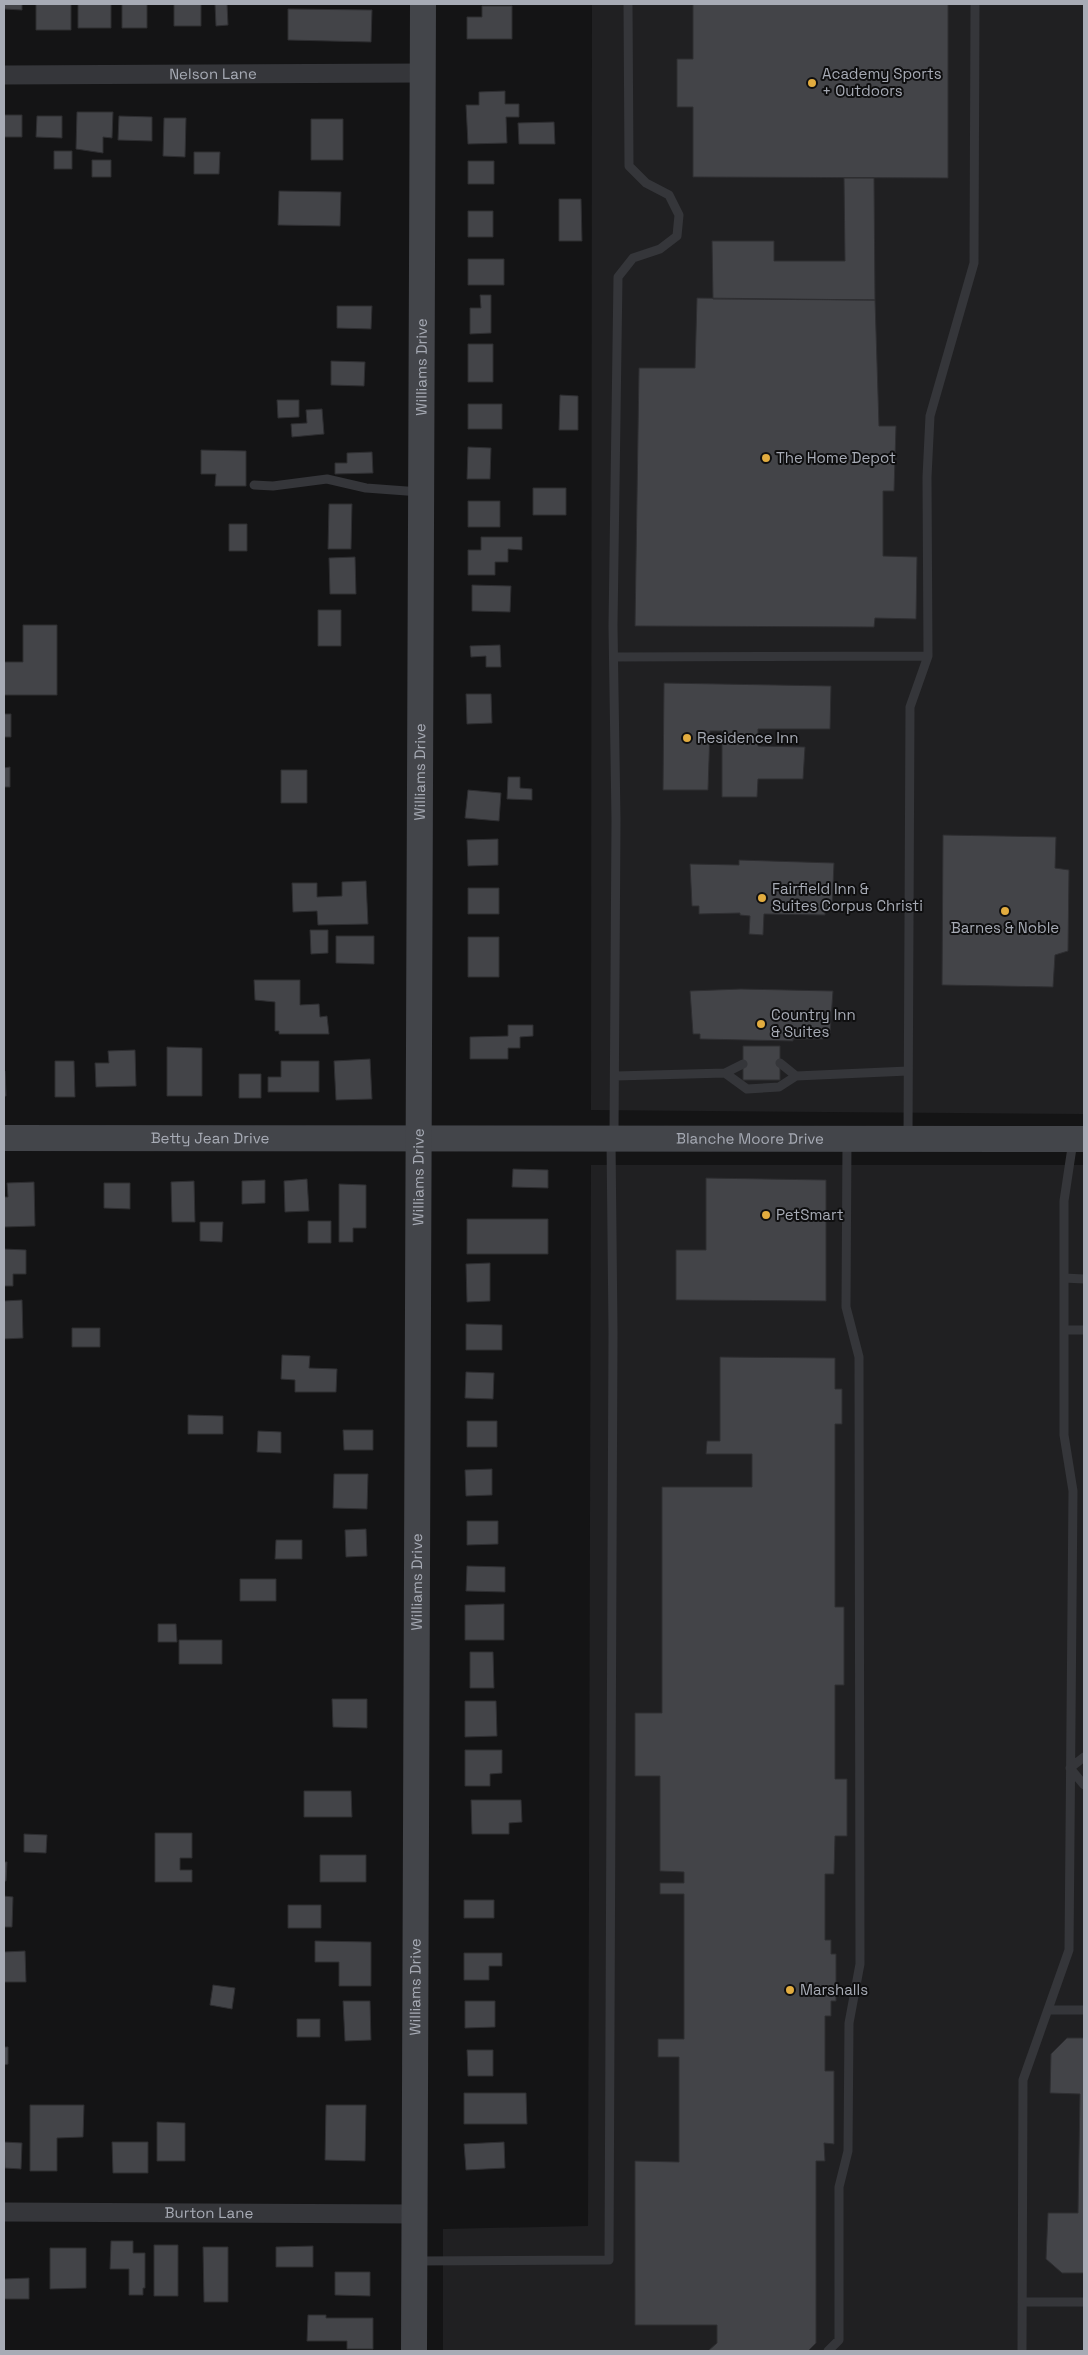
<svg xmlns="http://www.w3.org/2000/svg" width="1088" height="2355" font-family="'Space Grotesk',sans-serif">
<style>
.built{fill:#202022}
.building{fill:#434448;stroke:#2e2e31}
.lines{fill:none;stroke-linecap:round;stroke-linejoin:round}
.lane{stroke:#35363a;stroke-width:9}
.street{stroke:#35363a;stroke-width:19}
.secondary{stroke:#43454a;stroke-width:26}
.poi-dot{fill:#e2ac3f;stroke:#0f0f10;stroke-width:2}
.labels{text-anchor:middle;stroke-width:4;stroke-linejoin:round;paint-order:stroke}
.street-label{font-size:15px;fill:#a7abb5;stroke:#0f0f10}
.poi-label{font-size:15px;fill:#a7abb5;stroke:#0f0f10;text-anchor:start}
</style>
<rect width="100%" height="100%" fill="#141415"/>
<!-- built -->
<path class="built" d="M592,4H1084V1114L591,1110Z
M591,1165H1084V2351H443V2229L588,2226Z"/>
<!-- building -->
<path class="building" d="M4,4H22V10L4,9Z
M36,4H71V30H36Z
M78,4H111V28H78Z
M122,4H147V28H122Z
M174,4H201V26H174Z
M215,4H227L228,25L216,26Z
M693,4H948V178L693,177V107H677V59H693Z
M482,6H512V39H467V17H482Z
M288,9L372,10L371,42L288,40Z
M505,91V104H519V117H506L507,143L468,144L466,105H479V92Z
M77,112H113L112,138L103,137V153L76,149Z
M4,115H22V137H4Z
M37,116H62V138L36,137Z
M119,116L152,117V141L118,140Z
M164,118H186L185,157L163,156Z
M311,119H343V160H311Z
M554,122L555,144H519L518,123Z
M54,151H72V169H54Z
M194,152H220L219,174H194Z
M92,160H111V177H92Z
M468,161H494V184H468Z
M844,178H874L875,300L713,299L712,241H774V261H845Z
M279,191L341,192L340,226L278,225Z
M559,199H581L582,241H559Z
M468,211H493V237H468Z
M468,259H504V285H468Z
M480,295H491V333L470,334V308H481Z
M697,298L875,300L879,426H896L894,491H883V556L917,557L916,619L875,618L874,627L635,626L639,368H695Z
M337,306H372L371,329L337,328Z
M468,344H493V382H468Z
M331,361L365,362L364,386L331,385Z
M560,395L578,396V430H559Z
M277,400H299V417L278,418Z
M468,404H502V429H468Z
M322,409L324,434L292,437L291,424L307,423L306,410Z
M468,447L491,448L490,479H467Z
M201,450L246,451V486H215L216,474H201Z
M372,452L373,473L335,474V463H347V453Z
M533,488H566V515H533Z
M468,501H500V527H468Z
M329,504H352L351,549H328Z
M229,524H247V551H229Z
M481,537H522V550L508,549V562H495V575H468V550H481Z
M355,557L356,594H330L329,558Z
M472,585L511,586L510,612L472,611Z
M318,610H341V646H318Z
M23,625H57V695H4V662H23Z
M500,645L501,667H486V656L471,657L470,646Z
M664,683L831,686L830,729H758V746L805,747L803,779H758L757,797H722V731H710L708,790H663Z
M466,694H491L492,723L467,724Z
M4,714H11V737H4Z
M10,767V787H4V768Z
M281,770H307V803H281Z
M508,777H520V788L532,789V800L507,799Z
M468,790L501,793L499,821L465,818Z
M943,835L1056,837L1055,868L1069,870L1068,951L1055,955L1053,987L942,985Z
M498,839V865L468,866L467,840Z
M739,860L834,863L832,908H825V915L764,914L763,935L749,934L750,916L740,915V913L699,914V906H692L690,864L739,865Z
M366,881L368,924L318,925L317,911L293,912L292,883H317V897L342,896V882Z
M468,888H499V914H468Z
M310,930H328V953L311,954Z
M336,936H374V964L336,963Z
M468,937H499V977H468Z
M254,980H300V1005L319,1004L320,1017L327,1016L329,1034H279V1031H275V1002L255,1000Z
M741,989L833,991L830,1034H823V1039H793V1041L700,1039V1034H693L690,991Z
M508,1025H533V1036L520,1037V1048H508V1059H470V1037L508,1036Z
M743,1046H780V1080H743Z
M167,1047L202,1048V1096H167Z
M135,1050L136,1086L96,1087L95,1063H109L108,1051Z
M370,1059L372,1099L336,1100L334,1061Z
M55,1061H74L75,1097H55Z
M281,1061H319V1092H268V1077H281Z
M4,1071H5L6,1096H4Z
M239,1074H261V1098H239Z
M513,1169L548,1170V1188L512,1187Z
M706,1178L826,1180V1301L676,1300V1250H706Z
M307,1179L309,1211L285,1212L284,1181Z
M265,1180V1203L242,1204V1181Z
M194,1181L195,1222H172L171,1182Z
M34,1182L35,1226L4,1227V1197H8L7,1183Z
M104,1183H130V1209L104,1208Z
M339,1184L366,1185V1228H353V1242H339Z
M467,1219H548V1254H467Z
M308,1221H331V1243H308Z
M200,1222H223L222,1242L200,1241Z
M4,1249L26,1250V1274H13V1286H4Z
M490,1263V1301L467,1302L466,1264Z
M22,1300L23,1338L4,1339V1301Z
M466,1324L502,1325V1350H466Z
M72,1328H100V1347H72Z
M282,1355L310,1356L309,1368L337,1369L336,1392H295V1380L281,1379Z
M720,1357L835,1358V1389H842V1424H835V1607H844V1685H835V1779H847V1836H835L834,1874H825V1940H831V1954H836V2001H831V2016H825V2071H834V2144L824,2143L825,2161H816V2343L808,2351H708L717,2343V2325H635V2161L679,2162V2057H658V2039H684V1894H660V1883H684V1872L660,1871V1776H635V1713H662V1487H752V1454H706L707,1441H720Z
M466,1372L494,1373L493,1399L465,1398Z
M188,1415L223,1416V1434H188Z
M467,1421H497V1447H467Z
M343,1430H373V1450H344Z
M258,1431L281,1432V1453L257,1452Z
M492,1469V1495L466,1496L465,1470Z
M334,1474H368L367,1509L333,1508Z
M467,1521H498V1544L467,1545Z
M366,1529L367,1556L346,1557L345,1530Z
M276,1540H302V1559H275Z
M467,1566L505,1567V1592L466,1591Z
M240,1579H276V1601H240Z
M504,1604V1640H465V1605Z
M158,1624H176L177,1642H158Z
M179,1640H222V1664H179Z
M470,1652H493L494,1688H470Z
M332,1699H367V1728L333,1727Z
M465,1701H496L497,1736L465,1737Z
M465,1750H502V1773L490,1774V1786H465Z
M304,1791H351L352,1817H304Z
M471,1800H521L522,1822L509,1823V1834H472Z
M155,1833H192V1858H180V1870H192V1882H155Z
M24,1834L47,1835L46,1853L24,1852Z
M320,1855H366V1882H320Z
M4,1862H7L6,1881H4Z
M4,1896L13,1897L12,1927H4Z
M464,1900H494V1918H464Z
M288,1905H321V1928H288Z
M315,1941L371,1942V1986H339V1962H315Z
M25,1951L26,1982H4V1952Z
M464,1953H502V1966H489V1980H464Z
M213,1985L235,1988L232,2009L210,2005Z
M343,2001H370L371,2040L345,2041Z
M465,2001H495V2027L465,2028Z
M297,2019H320V2037H297Z
M1067,2038H1084V2273H1062L1046,2259L1048,2213H1078L1080,2094L1050,2093L1051,2054Z
M4,2047H8V2064L4,2065Z
M467,2050H493V2076H468Z
M464,2093H526L527,2124H464Z
M30,2105H84L83,2137L57,2138V2171H30Z
M326,2105H366L365,2161L325,2160Z
M157,2122L185,2123V2161H157Z
M4,2142L22,2143L21,2169L5,2168Z
M112,2142H148V2173H113Z
M504,2142L505,2168L466,2170L464,2144Z
M111,2241H133V2253H145V2288H143V2295H129V2269H110Z
M154,2245H178V2296H154Z
M313,2246V2267H276V2247Z
M203,2247H228V2302H204Z
M50,2248H86V2288L50,2289Z
M335,2272H370V2296L335,2295Z
M29,2278V2299H4V2279Z
M308,2315H326V2318H373V2349H347V2341H307Z"/>
<g class="lines">
<!-- lane -->
<path class="lane" d="M254,485L273,486L327,479L366,488L420,492
M615,657L928,656
M780,1063L796,1076
M725,1073L743,1064
M616,1076L725,1073L747,1089L779,1087L796,1076L908,1071
M614,1135L616,820L613,626L618,277L633,258L660,249L677,236L679,215L669,195L646,183L629,166L628,4
M908,1138L910,707L928,656L927,477L930,416L974,263L975,4
M1064,1278L1084,1279
M1064,1330H1084
M1084,1757L1070,1768L1084,1785
M1048,2010H1084
M418,2261L609,2260L613,1332L611,1140
M1022,2302H1084
M828,2351L839,2340V2187L848,2151L849,2023L860,1964L859,1357L846,1307L847,1141
M1022,2351L1023,2080L1069,1950L1073,1491L1064,1435V1201L1073,1141"/>
<!-- street -->
<g class="street">
<path id="s1" d="M4,75L423,73"/>
<path id="s2" d="M4,2212L415,2214"/>
</g>
<!-- secondary -->
<g class="secondary">
<path id="s3" d="M4,1138L1084,1139"/>
<path id="s4" d="M414,2351L423,4"/>
</g>
</g>
<!-- markers -->
<g class="poi-dot">
<circle cx="812" cy="83" r="5"/>
<circle cx="766" cy="458" r="5"/>
<circle cx="687" cy="738" r="5"/>
<circle cx="762" cy="898" r="5"/>
<circle cx="1005" cy="911" r="5"/>
<circle cx="761" cy="1024" r="5"/>
<circle cx="766" cy="1215" r="5"/>
<circle cx="790" cy="1990" r="5"/>
</g>
<g class="labels">
<!-- street labels -->
<g class="street-label">
<text dy="5" stroke="none"><textPath href="#s1" startOffset="209">Nelson Lane</textPath></text>
<text dy="5" stroke="none"><textPath href="#s4" startOffset="1984">Williams Drive</textPath></text>
<text dy="5" stroke="none"><textPath href="#s4" startOffset="1579">Williams Drive</textPath></text>
<text dy="5" stroke="none"><textPath href="#s3" startOffset="746">Blanche Moore Drive</textPath></text>
<text dy="5" stroke="none"><textPath href="#s3" startOffset="206">Betty Jean Drive</textPath></text>
<text dy="5" stroke="none"><textPath href="#s4" startOffset="1174">Williams Drive</textPath></text>
<text dy="5" stroke="none"><textPath href="#s4" startOffset="769">Williams Drive</textPath></text>
<text dy="5" stroke="none"><textPath href="#s4" startOffset="364">Williams Drive</textPath></text>
<text dy="5" stroke="none"><textPath href="#s2" startOffset="205">Burton Lane</textPath></text>
</g>
<!-- poi labels -->
<g class="poi-label">
<text x="822" y="79">Academy Sports<tspan x="822" dy="17">+ Outdoors</tspan></text>
<text x="776" y="463">The Home Depot</text>
<text x="697" y="743">Residence Inn</text>
<text x="772" y="894">Fairfield Inn &amp;<tspan x="772" dy="17">Suites Corpus Christi</tspan></text>
<text x="1005" y="933" text-anchor="middle">Barnes &amp; Noble</text>
<text x="771" y="1020">Country Inn<tspan x="771" dy="17">&amp; Suites</tspan></text>
<text x="776" y="1220">PetSmart</text>
<text x="800" y="1995">Marshalls</text>
</g>
</g>
<!-- border -->
<rect width="1088" height="2355" fill="none" stroke="#a7abb5" stroke-width="10"/>
</svg>
